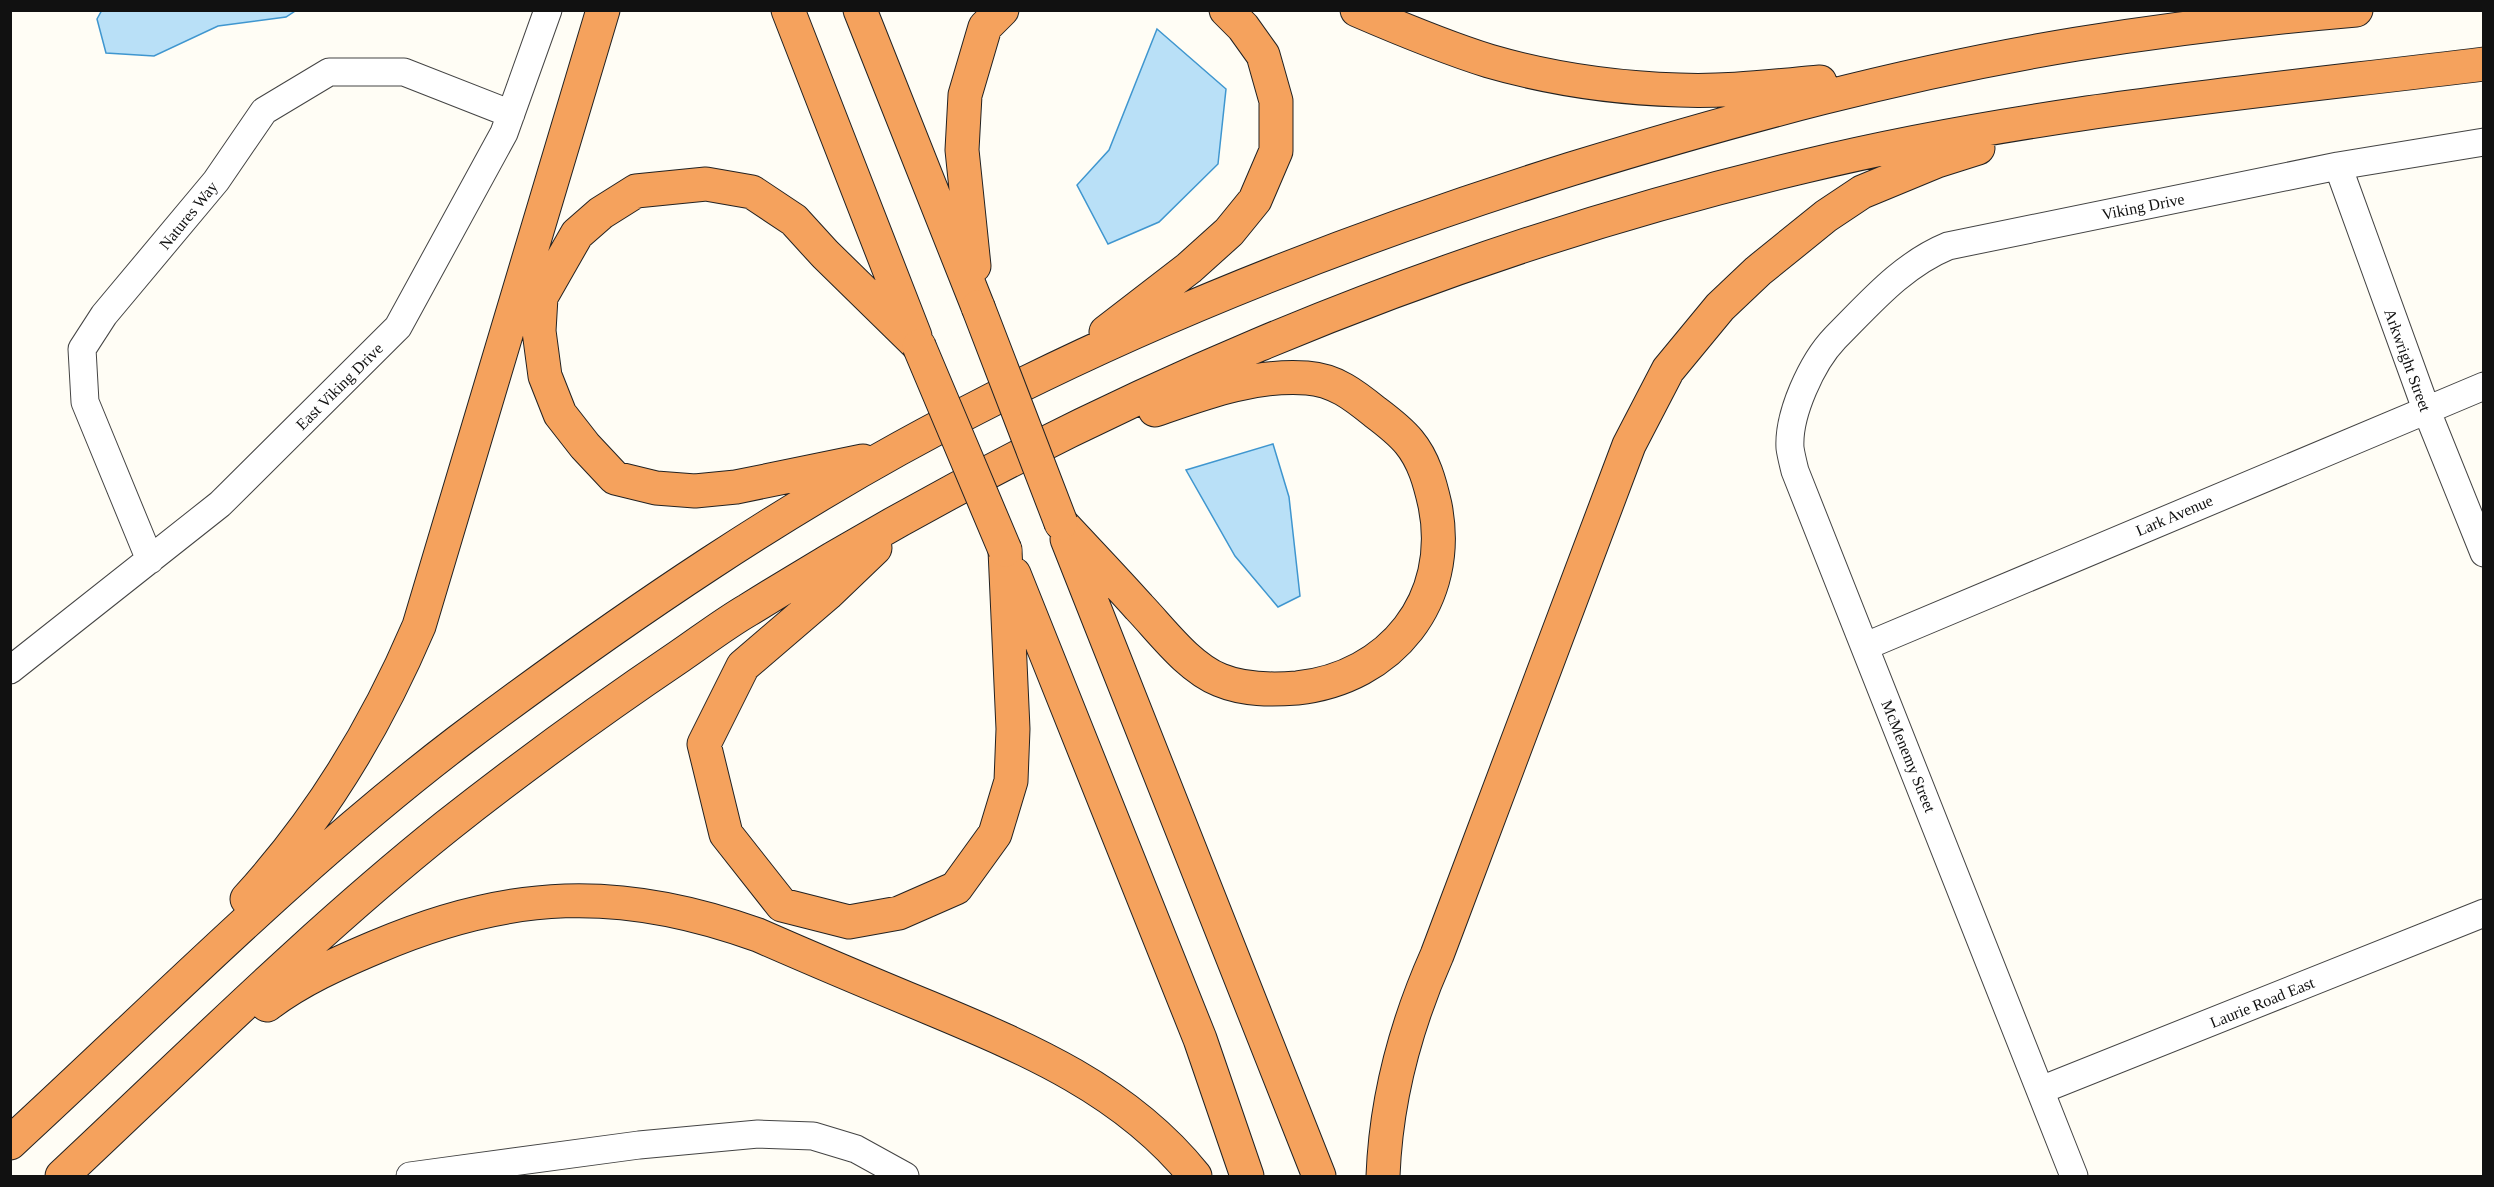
<svg xmlns="http://www.w3.org/2000/svg" width="2494" height="1187" font-family="Georgia,serif">
<style>
.water{fill:#b9e0f7;stroke:#3f96cf;stroke-width:1.5}
.lines{fill:none;stroke-linecap:round;stroke-linejoin:round}
.minor-casing{stroke:#444;stroke-width:29}
.highway-casing{stroke:#222;stroke-width:35}
.minor{stroke:#fff;stroke-width:27}
.highway{stroke:#f5a25d;stroke-width:33}
.highway-bridge-casing{stroke:#222;stroke-width:35;stroke-linecap:butt}
.highway-bridge{stroke:#f5a25d;stroke-width:33}
.labels{text-anchor:middle;stroke-width:6;stroke-linejoin:round;paint-order:stroke}
.street-label{font-size:16px;fill:#111;stroke:#fff}
</style>
<rect width="100%" height="100%" fill="#fffdf5"/>
<!-- water -->
<path class="water" d="M102,10H295V11L286,17L218,26L154,56L106,53L97,19Z
M1157,29L1226,89L1218,164L1159,222L1108,244L1077,185L1109,150Z
M1273,444L1289,497L1300,596L1278,607L1235,556L1186,470Z"/>
<g class="lines">
<defs>
<path id="minor" d="M2338,166L2426,409L2484,553
M150,560L85,402L82,349L104,315L216,181L264,111L329,72H404L511,114
M1866,646L2484,386
M10,670L220,504L398,327L504,133L548,10
M2041,1090L2484,913
M410,1176L639,1145L758,1134L813,1136L856,1149L905,1176
M2074,1176L1795,471C1793,463 1791,455 1790,448C1788,414 1812,362 1835,338C1870,303 1902,265 1948,246L2338,166L2484,142"/>
<path id="highway" d="M788,10L915,336
M860,10L978,307
M1357,10C1401,29 1444,47 1489,61C1551,79 1615,88 1679,90C1726,92 1773,86 1820,82
M974,266L962,150L965,95L985,27L1002,10
M1106,332L1189,268L1229,232L1255,200L1276,151V101L1263,55L1243,27L1226,10
M863,461L736,487L695,491L656,488L615,478L585,446L560,414L545,376L539,331L541,297L577,234L601,213L636,191L706,184L752,192L794,220L825,254L919,346
M1061,523C1087,551 1114,579 1139,607C1162,631 1188,667 1220,680C1244,690 1271,690 1297,688C1391,678 1454,600 1435,505C1430,483 1424,460 1409,442C1400,431 1387,421 1375,412C1354,395 1335,380 1307,378C1254,374 1204,393 1155,410
M1067,539L1319,1176
M875,548L827,594L743,666L704,744L726,834L782,905L849,922L899,913L956,888L995,834L1011,781L1013,729L1005,550
M1014,574L1200,1039L1247,1176
M247,899C321,818 376,727 419,626L603,10
M267,1005C300,980 338,963 376,947C509,890 620,885 758,935C815,960 872,984 930,1008C1028,1049 1126,1090 1195,1176
M10,1143C158,1007 299,863 459,741C620,620 796,499 976,408C1166,310 1367,233 1571,169C1737,118 1906,72 2077,44C2170,29 2263,18 2356,10
M62,1176C188,1058 312,934 447,826C523,766 600,710 680,656C702,641 724,624 748,610C1074,406 1431,255 1806,166C2028,112 2257,92 2484,64
M1383,1176C1386,1098 1405,1027 1437,955L1629,445L1668,370L1720,307L1758,271L1826,216L1862,192L1937,161L1978,148"/>
</defs>
<!-- minor casing -->
<use href="#minor" class="minor-casing"/>
<!-- highway casing -->
<use href="#highway" class="highway-casing"/>
<!-- minor -->
<use href="#minor" class="minor"/>
<!-- highway -->
<use href="#highway" class="highway"/>
<defs>
<path id="highway-bridge" d="M978,307L1061,523
M919,346L1005,550"/>
</defs>
<!-- highway-bridge casing -->
<use href="#highway-bridge" class="highway-bridge-casing"/>
<!-- highway-bridge -->
<use href="#highway-bridge" class="highway-bridge"/>
</g>
<g class="labels">
<!-- street labels -->
<g class="street-label">
<text transform="translate(2143 206) rotate(-11)" y="6">Viking Drive</text>
<text transform="translate(188 215) rotate(-51)" y="6">Natures Way</text>
<text transform="translate(2408 360) rotate(70)" y="6">Arkwright Street</text>
<text transform="translate(339 386) rotate(-45)" y="6">East Viking Drive</text>
<text transform="translate(2174 515) rotate(-23)" y="6">Lark Avenue</text>
<text transform="translate(1909 756) rotate(68)" y="6">McMenemy Street</text>
<text transform="translate(2262 1002) rotate(-22)" y="6">Laurie Road East</text>
</g>
</g>
<!-- border -->
<rect width="2494" height="1187" fill="none" stroke="#111111" stroke-width="24"/>
</svg>
